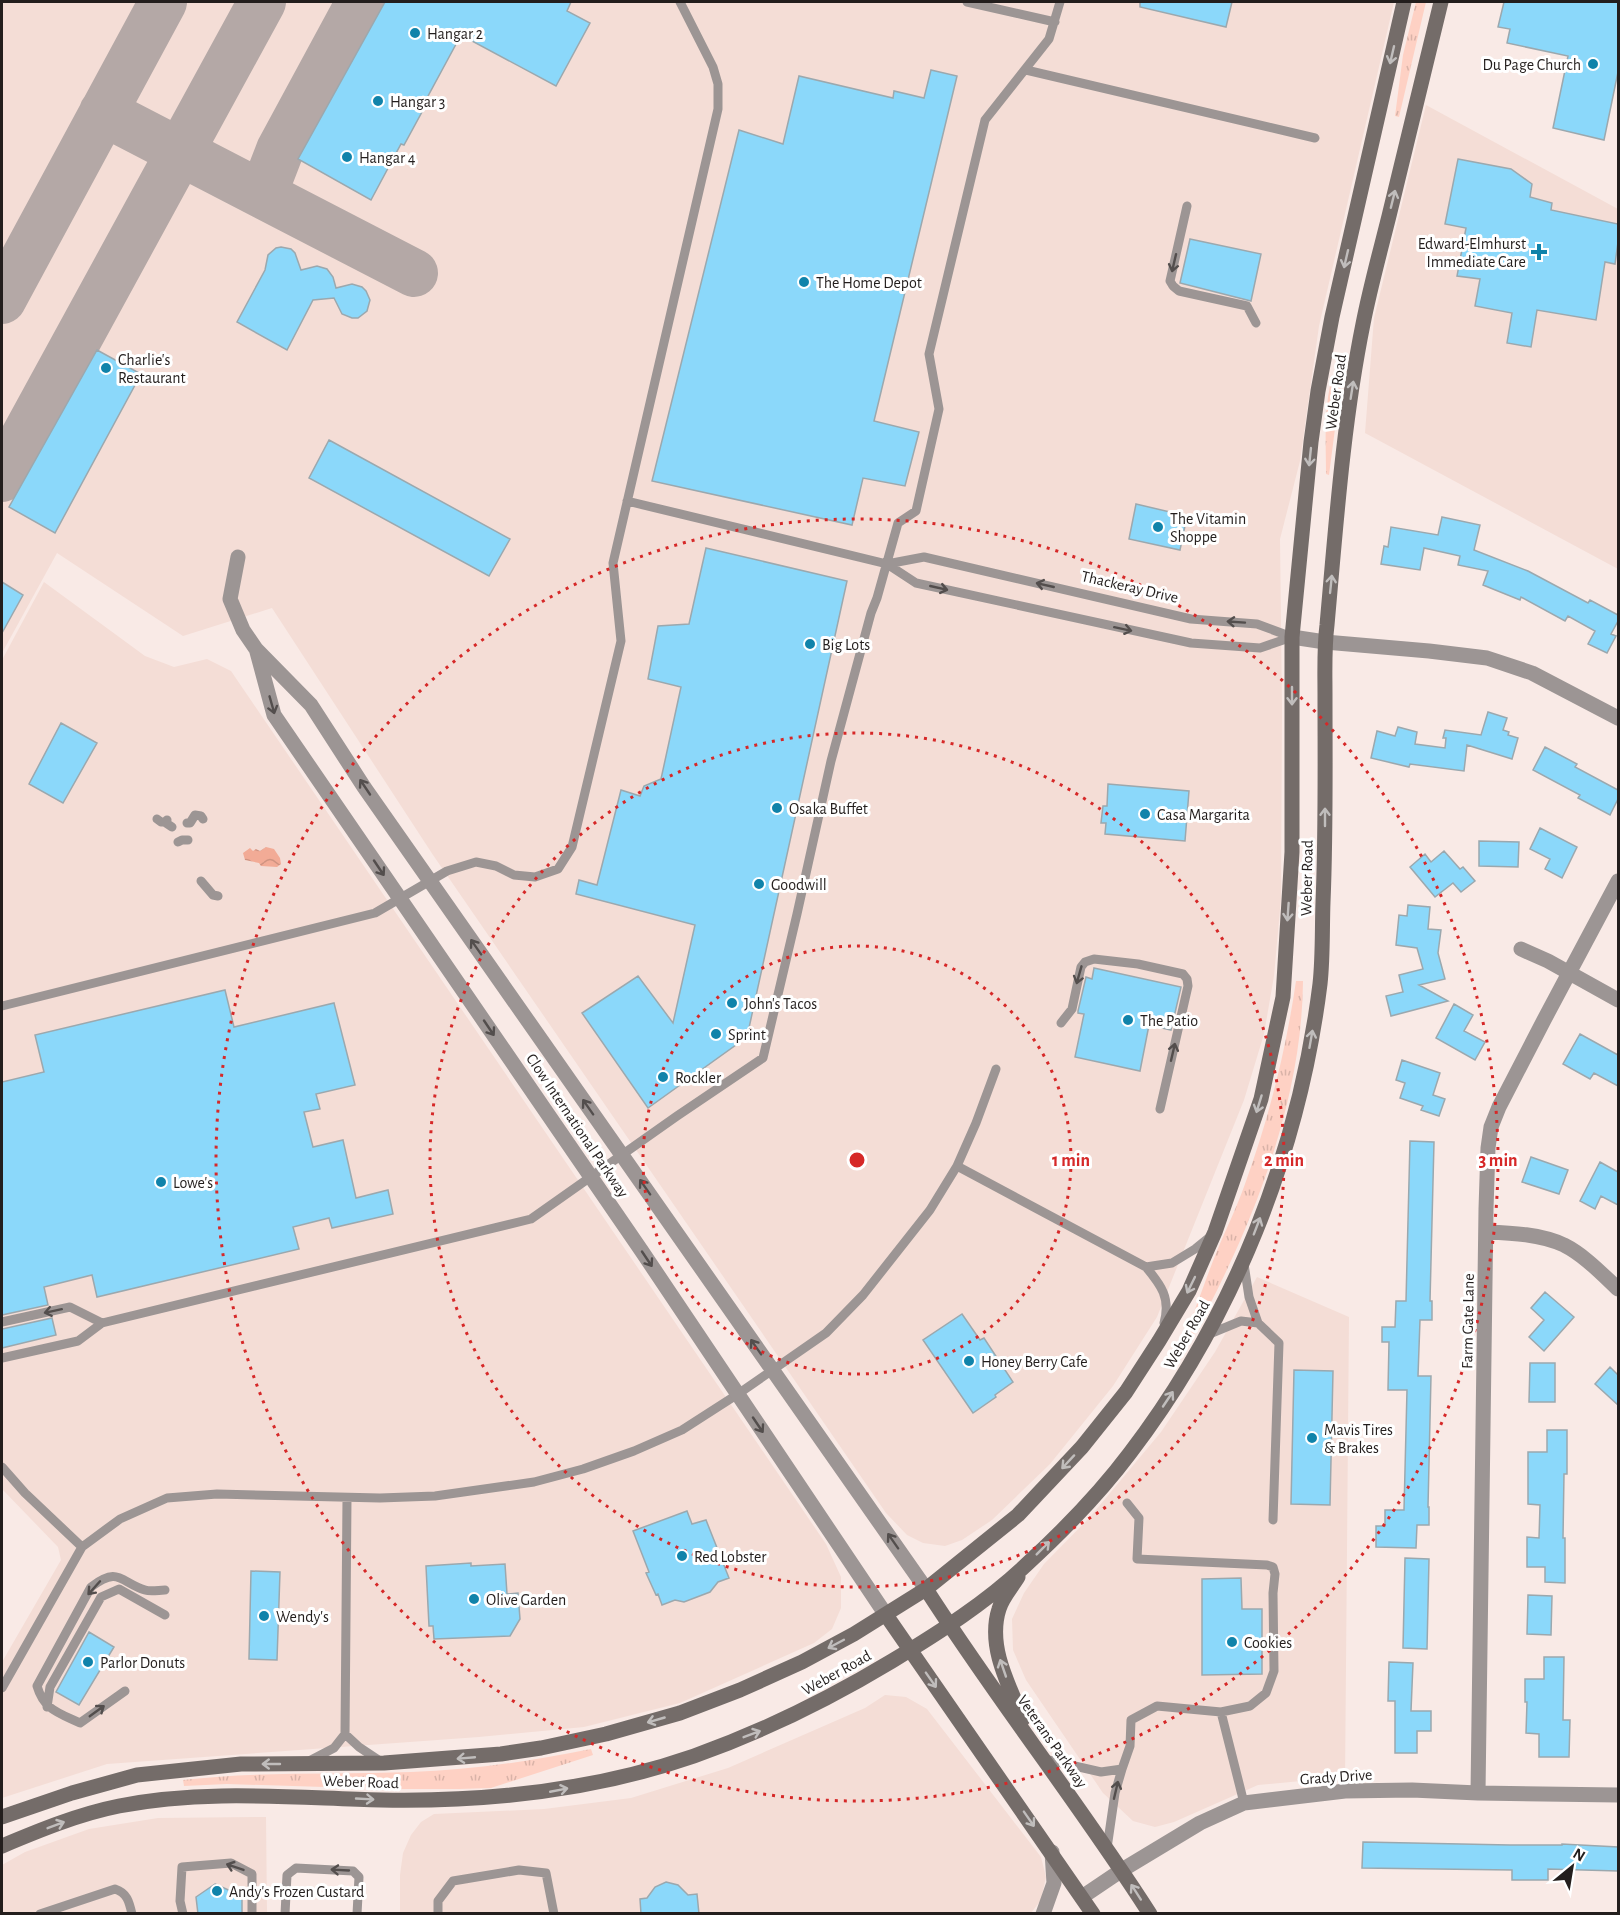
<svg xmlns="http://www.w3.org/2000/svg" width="1620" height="1915" font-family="'Alegreya Sans',sans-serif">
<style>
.built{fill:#f4ddd6}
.grass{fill:url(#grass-tufts)}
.water{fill:url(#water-waves)}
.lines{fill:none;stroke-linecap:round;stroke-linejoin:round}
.taxiway{stroke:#b4a8a6;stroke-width:48}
.building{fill:#8bd8fa;stroke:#9ba8ae;stroke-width:1.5}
.service{stroke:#9c9594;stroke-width:9}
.minor{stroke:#9c9594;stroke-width:15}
.secondary{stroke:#746c69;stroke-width:15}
.oneway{stroke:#c0bdbc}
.oneway2{stroke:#534e4d}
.ring{fill:none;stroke:#d62828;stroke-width:3;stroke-dasharray:3 6}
.poi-dot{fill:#1083aa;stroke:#fff;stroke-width:2}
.labels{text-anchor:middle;stroke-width:6;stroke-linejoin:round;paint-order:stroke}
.poi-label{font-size:16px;fill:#231e1d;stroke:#fff;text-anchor:start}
.street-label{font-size:16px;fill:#231e1d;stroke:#fff}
.centre{fill:#d62828;stroke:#fff;stroke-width:3}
.ring-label{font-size:18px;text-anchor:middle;font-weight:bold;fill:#d62828;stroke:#fff;stroke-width:6;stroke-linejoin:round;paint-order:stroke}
</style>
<defs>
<pattern id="grass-tufts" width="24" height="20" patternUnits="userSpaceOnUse" patternTransform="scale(1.5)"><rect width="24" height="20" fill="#fed1c4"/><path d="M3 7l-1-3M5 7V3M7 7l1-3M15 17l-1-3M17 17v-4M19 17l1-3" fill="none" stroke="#d9b3a8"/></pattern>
<pattern id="water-waves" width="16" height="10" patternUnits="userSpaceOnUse" patternTransform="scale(1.5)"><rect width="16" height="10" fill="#f2ab96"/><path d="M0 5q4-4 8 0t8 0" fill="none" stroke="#cf9381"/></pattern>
</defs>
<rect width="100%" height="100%" fill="#f9eae6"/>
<!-- built -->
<path class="built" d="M2,2H1394L1319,326L1300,461L1280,539L1282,708L1281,898L1274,976L1264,1034L1244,1100L1157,1317L1113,1386L1050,1464L992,1520L962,1540L945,1546L923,1543L907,1535L886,1513L433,855L272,608L183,636L57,553L2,653Z
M1426,105L1618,209V569L1365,433L1374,318Z
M44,582L145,656L174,667L207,659L231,671L826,1544L841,1577V1608L832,1629L814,1643L680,1703L584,1727L479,1737L107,1764L2,1798V1662L61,1560L58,1547L2,1489V660Z
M1257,1277L1349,1317L1345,1782L1301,1781L1258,1785L1174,1822L1155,1827L1133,1821L1103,1793L1026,1680L1013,1650L1012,1619L1024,1593L1044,1564L1090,1517L1161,1432L1215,1352Z
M885,1695L906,1697L927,1709L1041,1857L1046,1877L1041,1900L1031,1913L400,1914V1875L403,1853L411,1835L421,1822L434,1814L544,1809L631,1798L728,1768L865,1708Z
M266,1817L267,1913L2,1914V1865L25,1852L89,1829L158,1818Z"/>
<!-- grass -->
<path class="grass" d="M1416,2H1426L1399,117L1395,116L1403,55Z
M1340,358L1344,359L1329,475L1326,474C1326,436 1322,392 1340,358Z
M1296,981H1303C1302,1111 1245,1245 1182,1356L1176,1352C1193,1320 1203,1285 1217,1251C1226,1229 1237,1207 1245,1184C1269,1118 1286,1050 1296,981Z
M591,1749L593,1755L491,1788L459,1789H386L227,1784L184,1786L183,1780C259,1771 335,1775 411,1772C472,1770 532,1761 591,1749Z"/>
<!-- water -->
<path class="water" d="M266,847L274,849L280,858L281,864L277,867L261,866L259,863L245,860L243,853L250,848L253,851L256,849L260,851Z"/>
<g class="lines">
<!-- taxiway -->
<path class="taxiway" d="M103,112L414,273
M263,194L280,150L360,2
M2,300L163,2
M2,478L262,2"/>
</g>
<!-- building -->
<path class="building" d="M385,2H571L567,11L590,23L556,86L461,35L427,98L429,99L404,145L401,144L371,200L298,159Z
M1140,2H1232L1226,27L1140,7Z
M1504,2H1618V72L1604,140L1553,128L1568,56L1507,43L1510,29L1498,27Z
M931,70L957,76L874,421L919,432L905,486L863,478L852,525L652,481L739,130L783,144L799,76L893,98L894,91L924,98Z
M1458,159L1511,169L1532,184L1530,197L1552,203L1551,210L1618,224V242L1615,264L1605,262L1596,320L1537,310L1531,347L1507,343L1512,313L1475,306L1480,279L1457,276L1466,228L1445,224Z
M1190,239L1261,254L1251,301L1180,283Z
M281,247L291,249L295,253L301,270L317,266L327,269L333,277L336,288L352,284L362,287L366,291L370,300L367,311L358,318H352L342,314L334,298L313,300L287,350L237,322L265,270L268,255L276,248Z
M97,350L141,374L55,533L9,507Z
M329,440L510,539L489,576L309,478Z
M1136,504L1187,516L1180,550L1129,539Z
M1442,517L1480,525L1474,550L1528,571L1588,603L1590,600L1618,615V621L1611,634L1616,636L1607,653L1588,644L1595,631L1568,616L1565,621L1521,597L1520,600L1483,585L1488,571L1458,565L1460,556L1424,548L1420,570L1381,564L1384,546L1388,547L1391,527L1438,535Z
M706,548L847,581L747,1037L648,1108L582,1013L638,976L673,1023L695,925L576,894L579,880L597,885L621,790L640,796L644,786L661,779L681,687L648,679L658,626L689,624Z
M2,582L23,595L2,633Z
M1488,712L1507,718L1503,730L1509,732L1508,735L1518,738L1512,759L1467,745L1464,771L1410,764L1409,767L1371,758L1377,731L1395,736L1398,727L1417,732L1415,744L1445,748L1446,738H1443L1445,730L1481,735Z
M61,723L97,743L63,803L29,784Z
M1545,747L1577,764L1575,767L1618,790V799L1610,815L1578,798L1580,795L1533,770Z
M1108,784L1189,791L1185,841L1105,834L1106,823H1101L1103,806H1107Z
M1540,828L1577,847L1562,878L1545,869L1550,859L1530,849Z
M1479,841L1519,842L1518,867L1479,866Z
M1444,851L1460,869L1463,867L1475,881L1461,892L1453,883L1435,897L1410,867L1425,854L1431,862Z
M1408,905L1430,907L1428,929L1441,930L1438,953L1445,979L1419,985L1448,1001L1391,1016L1386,996L1403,992L1399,975L1423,969L1417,948L1396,945L1399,915L1407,916Z
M1094,968L1181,987L1171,1030L1149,1025L1140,1071L1075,1057L1084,1014L1078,1013V1011L1086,977L1092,979Z
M225,990L234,1027L334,1003L355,1085L316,1094L320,1109L304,1112L313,1147L343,1140L356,1198L388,1190L393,1214L332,1228L329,1218L293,1227L299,1249L97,1297L92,1275L44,1287L48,1305L2,1315V1082L44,1072L35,1035Z
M1454,1004L1473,1015L1464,1031L1485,1042L1475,1060L1436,1038Z
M1580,1034L1618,1055V1086L1594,1073L1590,1079L1563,1064Z
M1402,1060L1440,1073L1433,1095L1445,1099L1439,1116L1421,1110L1423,1106L1400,1098L1405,1083L1396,1080Z
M1410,1141L1434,1142L1430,1301H1432V1320H1420L1418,1376H1431L1428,1507H1429V1525H1417L1416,1548L1376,1547V1526H1385V1510H1404L1407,1390H1388L1389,1342H1382V1327H1395L1396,1301H1406Z
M1531,1157L1568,1170L1559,1194L1522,1182Z
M1600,1162L1618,1172V1205L1601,1196L1595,1209L1580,1201Z
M1545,1292L1574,1317L1544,1351L1529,1337L1544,1320L1531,1308Z
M962,1314L980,1340L984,1338L1013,1382L995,1395L996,1397L973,1413L923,1340Z
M52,1318L56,1335L2,1348V1329Z
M1530,1363H1555V1402H1529Z
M1610,1367L1618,1375V1405L1595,1384Z
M1294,1370L1333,1371L1330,1505L1291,1504Z
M1547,1430H1567V1474H1564L1563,1538H1565V1583L1545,1582V1567H1527V1537L1539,1538L1540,1505L1528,1504V1452H1547Z
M687,1511L692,1524L706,1520L729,1578L718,1582L710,1592L684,1602L675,1600L662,1605L658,1594L656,1595L646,1573L649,1572L633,1531Z
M1405,1558L1429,1559L1427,1649L1403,1648Z
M471,1563V1566L505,1564L507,1594L518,1593L520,1619L510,1636L434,1639L433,1626H429L426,1566Z
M251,1571L280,1572L277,1660L249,1659Z
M1241,1578L1242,1609H1262V1674L1202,1675V1579Z
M1528,1595L1552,1596L1551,1635L1527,1634Z
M89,1632L114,1647L79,1705L56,1692Z
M1544,1657H1564L1563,1720H1570L1569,1757H1539V1734L1526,1733L1527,1702H1525V1679H1544Z
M1389,1662L1413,1663L1411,1711H1431V1731H1417V1753H1395V1701H1388Z
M1363,1842L1510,1845H1562V1844L1618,1847V1871L1548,1869V1880H1512V1870L1362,1868Z
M666,1882L678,1885L688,1895L697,1894L699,1914H641L640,1899L647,1898L655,1887Z
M215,1884L242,1896V1914H198L196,1897Z"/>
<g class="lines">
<!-- service -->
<path class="service" d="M967,2L1055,22
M1026,70L1315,138
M1187,206L1170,281L1173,286L1179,291L1247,306L1256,323
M627,501L887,564L924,557L1191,619L1257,624L1292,637
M887,564L916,583L1191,643L1260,648L1292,637
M157,819L161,822H165L167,820L166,823L172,827
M187,823H190L195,815L201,816L203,819
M178,842L182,840H188
M201,881L213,895L218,896
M2,1006L375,913L447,871L476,862L496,866L514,875L535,877L558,869L572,847L621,641L613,563L718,109V84L713,67L680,2
M1061,1023L1072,1009L1081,967L1085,962L1094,959L1138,964L1183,974L1187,979L1188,986L1160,1109
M957,1166L1146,1267
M2,1322L70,1307L102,1323
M1164,1323C1171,1298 1161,1285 1146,1267L1172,1263L1195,1249L1211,1236
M1258,1323L1279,1343L1273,1520
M1207,1335L1241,1321L1258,1323L1249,1297L1244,1264
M2,1358L78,1341L102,1323L531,1219L677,1116L763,1058L797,914L831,761L871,613L877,598L898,523L916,511L939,409L929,354L985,120L1049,39L1060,2
M2,1467L25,1493L82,1547
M2,1688L82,1547L120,1519L167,1498L217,1494L380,1498L435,1496L534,1482L583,1469L634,1451L682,1430L738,1394L826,1333L863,1295L930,1210L957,1166L976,1123L996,1069
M125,1691L80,1723C59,1713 44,1710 37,1686L91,1587C119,1566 120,1582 145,1590C151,1592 159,1590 165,1590
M47,1707L50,1687L101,1597L119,1589L165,1615
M1221,1712L1244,1803
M345,1734L347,1498
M1044,1759L1101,1772L1122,1769L1115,1793L1107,1848
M311,1760L334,1748L345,1734L359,1747L380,1761
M1122,1769L1130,1746L1131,1720L1157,1706L1221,1712L1250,1706L1266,1693L1274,1671L1273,1593L1275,1574L1273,1567L1267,1565L1137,1559L1139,1518L1127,1503
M40,1914L115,1889C127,1893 129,1901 132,1914
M183,1914L180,1901L182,1867L231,1863L252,1874V1914
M285,1914L287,1875L296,1868L353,1871L359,1877L357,1914
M438,1914V1901L453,1881L519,1870L546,1873L554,1914"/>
<!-- minor -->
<path class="minor" d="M238,557L230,599L243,630L256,649L311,705L364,787L926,1589
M1292,637L1325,642L1429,651L1487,658L1532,673L1618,718
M257,652L274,715L641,1250L886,1615
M1521,949L1548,961L1618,1000
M1486,1232C1512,1233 1540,1234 1564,1245C1584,1255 1602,1274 1618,1289
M1478,1793L1486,1209L1488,1148L1491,1127L1499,1107L1544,1020L1618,881
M1082,1897L1122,1870L1200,1823L1244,1803L1345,1791L1412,1790L1478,1793L1618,1795
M1043,1914L1054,1883L1052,1852"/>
<!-- secondary -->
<path class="secondary" d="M1018,1577C1012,1587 1002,1598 999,1609C987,1646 1009,1686 1023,1719
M926,1589C997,1700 1079,1803 1150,1914
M886,1615L1093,1914
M2,1817L72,1793L137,1775L241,1764L384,1763L501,1754L541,1748L606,1734L680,1713L740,1690L802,1662L854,1634L926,1589L1018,1515L1082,1447L1126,1392L1159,1341L1189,1291L1215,1232L1261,1099L1283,997L1292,852V637L1311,442L1318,391L1332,317L1404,2
M2,1846C40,1830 79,1814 119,1806C206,1789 293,1798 381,1800C487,1802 593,1791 694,1756C764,1731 829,1699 892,1661C940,1632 987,1602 1027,1564C1064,1530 1100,1493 1130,1453C1233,1318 1299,1153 1320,984C1323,957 1322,929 1323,902C1326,833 1325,764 1325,694C1325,671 1324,648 1327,625C1336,525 1343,423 1363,324C1370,288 1380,252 1389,216C1406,145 1424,73 1441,2"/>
</g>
<!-- one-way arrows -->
<defs><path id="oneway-shaft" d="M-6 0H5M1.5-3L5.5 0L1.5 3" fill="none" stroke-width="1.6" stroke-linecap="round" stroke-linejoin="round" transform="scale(1.5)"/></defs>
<g class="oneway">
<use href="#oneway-shaft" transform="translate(1392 55) rotate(103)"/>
<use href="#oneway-shaft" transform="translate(1393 199) rotate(-76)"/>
<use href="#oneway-shaft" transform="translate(1346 259) rotate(103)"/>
<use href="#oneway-shaft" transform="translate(1352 390) rotate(-81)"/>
<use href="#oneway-shaft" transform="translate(1310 457) rotate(96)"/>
<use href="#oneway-shaft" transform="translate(1331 584) rotate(-84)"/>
<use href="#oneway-shaft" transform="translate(1292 696) rotate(90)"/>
<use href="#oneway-shaft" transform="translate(1325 817) rotate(-90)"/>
<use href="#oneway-shaft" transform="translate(1288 912) rotate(94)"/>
<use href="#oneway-shaft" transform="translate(1311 1039) rotate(-80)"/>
<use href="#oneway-shaft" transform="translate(1259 1104) rotate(107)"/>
<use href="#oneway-shaft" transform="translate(1257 1226) rotate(-69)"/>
<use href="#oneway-shaft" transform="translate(1191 1285) rotate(116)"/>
<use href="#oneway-shaft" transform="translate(1168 1399) rotate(-56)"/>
<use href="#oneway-shaft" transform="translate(1068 1462) rotate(133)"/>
<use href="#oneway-shaft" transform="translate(1043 1548) rotate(-45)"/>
<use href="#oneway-shaft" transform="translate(836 1644) rotate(152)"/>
<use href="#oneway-shaft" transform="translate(1003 1668) rotate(-109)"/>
<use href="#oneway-shaft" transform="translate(931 1680) rotate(55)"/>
<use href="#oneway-shaft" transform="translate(656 1720) rotate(164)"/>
<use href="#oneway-shaft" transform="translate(752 1734) rotate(-21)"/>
<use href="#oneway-shaft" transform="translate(466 1758) rotate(175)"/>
<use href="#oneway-shaft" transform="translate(271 1764) rotate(180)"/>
<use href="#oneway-shaft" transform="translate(559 1790) rotate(-11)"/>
<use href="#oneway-shaft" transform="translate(365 1799) rotate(3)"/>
<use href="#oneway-shaft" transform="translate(1029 1819) rotate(55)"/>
<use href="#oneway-shaft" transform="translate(56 1825) rotate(-21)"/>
<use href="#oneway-shaft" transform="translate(1136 1892) rotate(-123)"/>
</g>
<g class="oneway2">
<use href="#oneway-shaft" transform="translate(1174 263) rotate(103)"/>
<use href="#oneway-shaft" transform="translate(1045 585) rotate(-167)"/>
<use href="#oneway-shaft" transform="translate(939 588) rotate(13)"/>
<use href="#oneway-shaft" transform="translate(1236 622) rotate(-176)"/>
<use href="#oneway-shaft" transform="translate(1123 629) rotate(12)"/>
<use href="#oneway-shaft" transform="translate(272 705) rotate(74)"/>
<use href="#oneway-shaft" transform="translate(365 787) rotate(-124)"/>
<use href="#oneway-shaft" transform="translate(379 868) rotate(56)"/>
<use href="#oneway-shaft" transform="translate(476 947) rotate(-125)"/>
<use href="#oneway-shaft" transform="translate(1079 975) rotate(106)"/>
<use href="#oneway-shaft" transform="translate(489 1028) rotate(56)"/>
<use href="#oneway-shaft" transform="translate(1173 1052) rotate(-77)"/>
<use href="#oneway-shaft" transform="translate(588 1107) rotate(-125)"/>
<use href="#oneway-shaft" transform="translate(645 1187) rotate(-125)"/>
<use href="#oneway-shaft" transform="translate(647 1259) rotate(56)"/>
<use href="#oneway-shaft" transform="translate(53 1311) rotate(168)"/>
<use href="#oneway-shaft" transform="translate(756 1347) rotate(-125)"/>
<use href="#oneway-shaft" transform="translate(758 1425) rotate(56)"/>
<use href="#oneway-shaft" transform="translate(893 1541) rotate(-125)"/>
<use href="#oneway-shaft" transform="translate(94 1588) rotate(132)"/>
<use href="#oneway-shaft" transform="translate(97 1711) rotate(-36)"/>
<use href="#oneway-shaft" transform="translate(1116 1790) rotate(-77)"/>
<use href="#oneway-shaft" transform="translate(235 1867) rotate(-161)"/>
<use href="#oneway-shaft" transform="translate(340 1870) rotate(-177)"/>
</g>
<!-- distance rings -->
<g class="ring">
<circle cx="857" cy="1160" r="214"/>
<circle cx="857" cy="1160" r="427"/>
<circle cx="857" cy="1160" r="641"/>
</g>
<!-- markers -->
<g class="poi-dot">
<circle cx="415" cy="33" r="6"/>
<circle cx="1593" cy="64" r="6"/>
<circle cx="378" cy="101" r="6"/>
<circle cx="347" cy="157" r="6"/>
<path d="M1536 243h6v6h6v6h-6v6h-6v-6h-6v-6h6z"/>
<circle cx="804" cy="282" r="6"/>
<circle cx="106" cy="368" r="6"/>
<circle cx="1158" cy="527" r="6"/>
<circle cx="810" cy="644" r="6"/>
<circle cx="777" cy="808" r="6"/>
<circle cx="1145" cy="814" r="6"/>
<circle cx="759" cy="884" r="6"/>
<circle cx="732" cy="1003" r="6"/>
<circle cx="1128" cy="1020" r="6"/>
<circle cx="716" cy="1034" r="6"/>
<circle cx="663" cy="1077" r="6"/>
<circle cx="161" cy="1182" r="6"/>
<circle cx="969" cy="1361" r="6"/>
<circle cx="1312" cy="1438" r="6"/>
<circle cx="682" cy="1556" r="6"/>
<circle cx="474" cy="1599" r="6"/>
<circle cx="264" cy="1616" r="6"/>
<circle cx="1232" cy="1642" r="6"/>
<circle cx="88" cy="1662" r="6"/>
<circle cx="217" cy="1891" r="6"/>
</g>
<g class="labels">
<!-- poi labels -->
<g class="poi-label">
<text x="427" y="39">Hangar 2</text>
<text x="1581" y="70" text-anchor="end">Du Page Church</text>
<text x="390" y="107">Hangar 3</text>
<text x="359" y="163">Hangar 4</text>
<text x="1526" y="249" text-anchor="end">Edward-Elmhurst<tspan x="1526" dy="18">Immediate Care</tspan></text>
<text x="816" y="288">The Home Depot</text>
<text x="118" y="365">Charlie's<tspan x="118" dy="18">Restaurant</tspan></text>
<text x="1170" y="524">The Vitamin<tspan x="1170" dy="18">Shoppe</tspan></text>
<text x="822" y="650">Big Lots</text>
<text x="789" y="814">Osaka Buffet</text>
<text x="1157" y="820">Casa Margarita</text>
<text x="771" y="890">Goodwill</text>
<text x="744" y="1009">John's Tacos</text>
<text x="1140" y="1026">The Patio</text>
<text x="728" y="1040">Sprint</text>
<text x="675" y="1083">Rockler</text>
<text x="173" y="1188">Lowe's</text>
<text x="981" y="1367">Honey Berry Cafe</text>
<text x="1324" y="1435">Mavis Tires<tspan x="1324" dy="18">&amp; Brakes</tspan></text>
<text x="694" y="1562">Red Lobster</text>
<text x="486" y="1605">Olive Garden</text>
<text x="276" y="1622">Wendy's</text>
<text x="1244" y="1648">Cookies</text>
<text x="100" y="1668">Parlor Donuts</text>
<text x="229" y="1897">Andy's Frozen Custard</text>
</g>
<!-- street labels -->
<g class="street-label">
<text transform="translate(1335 392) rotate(-82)" y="6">Weber Road</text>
<text transform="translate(1130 586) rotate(13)" y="6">Thackeray Drive</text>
<text transform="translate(1306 878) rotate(-89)" y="6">Weber Road</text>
<text transform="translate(578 1125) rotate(56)" y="6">Clow International Parkway</text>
<text transform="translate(1467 1321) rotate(-89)" y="6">Farm Gate Lane</text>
<text transform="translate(1186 1334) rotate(-60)" y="6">Weber Road</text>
<text transform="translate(836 1672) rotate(-29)" y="6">Weber Road</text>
<text transform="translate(1053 1741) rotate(55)" y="6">Veterans Parkway</text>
<text transform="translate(1336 1776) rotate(-4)" y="6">Grady Drive</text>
<text transform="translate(361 1781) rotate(2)" y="6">Weber Road</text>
</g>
</g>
<circle cx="857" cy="1160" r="9" class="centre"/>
<g class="ring-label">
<text x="1071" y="1166">1 min</text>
<text x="1284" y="1166">2 min</text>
<text x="1498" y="1166">3 min</text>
</g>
<!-- border -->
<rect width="1620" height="1915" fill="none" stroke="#231e1d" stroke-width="6"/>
<!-- north arrow -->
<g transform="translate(1572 1867) rotate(30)" stroke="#ffffff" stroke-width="4.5" paint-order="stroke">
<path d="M0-4.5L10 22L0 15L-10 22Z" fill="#231e1d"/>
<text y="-9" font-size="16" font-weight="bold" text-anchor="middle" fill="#231e1d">N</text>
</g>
</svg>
